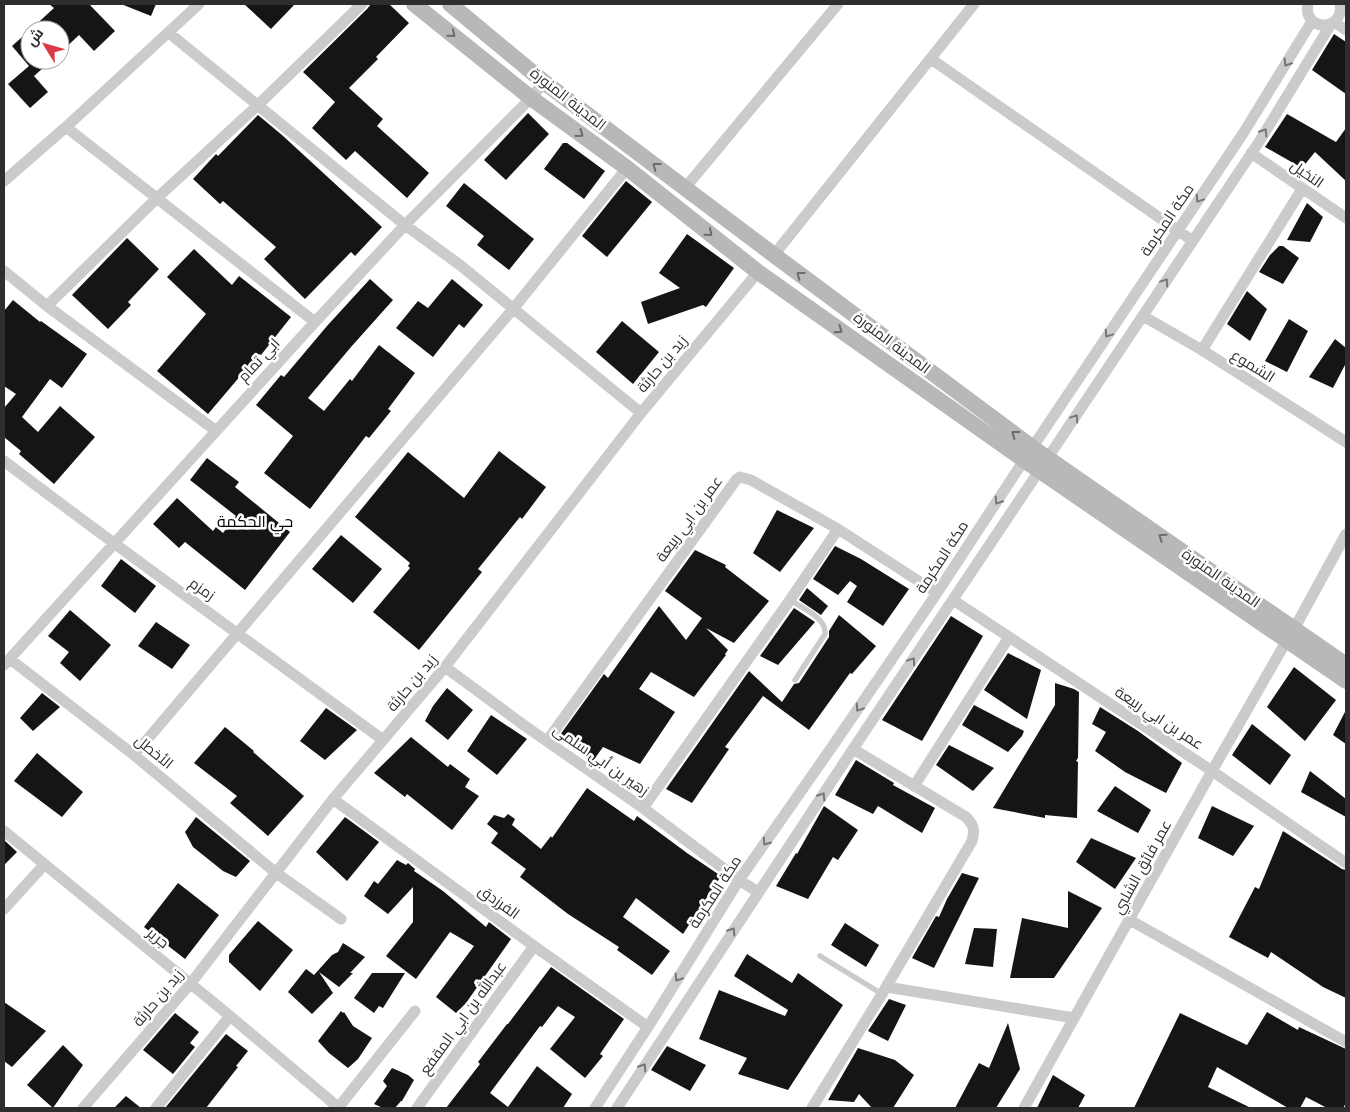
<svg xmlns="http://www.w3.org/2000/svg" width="1350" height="1112" font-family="Mulish,Cairo,sans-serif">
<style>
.building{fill:#151515}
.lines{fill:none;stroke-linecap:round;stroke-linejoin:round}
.lane{stroke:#cbcbcb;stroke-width:5.5}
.street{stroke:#cbcbcb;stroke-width:11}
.secondary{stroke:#b8b8b8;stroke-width:16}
.oneway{stroke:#6c6c6c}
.oneway2{stroke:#757575}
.labels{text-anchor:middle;stroke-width:5;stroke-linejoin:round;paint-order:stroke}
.street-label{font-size:15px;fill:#2e2e2e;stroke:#fff}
.neighbourhood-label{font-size:16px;fill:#000;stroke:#fff}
</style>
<rect width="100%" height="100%" fill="#fff"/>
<!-- building -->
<path class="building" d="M49,4H89L115,31L94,51L79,35L60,53V30H30L54,8Z
M121,4H156L151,16Z
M244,4H295L271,29Z
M371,4H389L409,23L376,57L378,59L349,88L383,119L377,126L429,173L407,198L355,151L346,160L312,128L335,102L303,72L367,9Z
M30,30V60H52L34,76L48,92L30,108L8,84L29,66L12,46Z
M1334,34L1346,42V94L1312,70Z
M528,113L549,134L506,180L484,160Z
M1287,114L1336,142L1346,128V181L1315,152L1302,168L1265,147Z
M258,115L282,135L382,227L355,256L351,252L305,299L264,259L276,247L223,201L220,204L193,179L216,154L218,156Z
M563,143H567L605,171L584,199L544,169Z
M626,181L652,202L607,257L582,236Z
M464,183L534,239L509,270L477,245L484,236L446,206Z
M1307,203L1323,217L1310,242L1287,240Z
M687,234L734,268L706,307L703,305L648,324L641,302L680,288L659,273Z
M127,238L159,269L128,302L131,305L108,329L72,295Z
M1279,246H1283L1299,258L1283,284L1259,272L1270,255Z
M194,249L232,285L239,276L291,317L261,355L259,354L208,414L157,371L206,314L167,277Z
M370,279L393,300L351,347L308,398L324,411L350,379L352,381L379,345L415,373L388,409L391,411L369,438L366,436L310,509L264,473L293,436L256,405L281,375L284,377L327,326Z
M452,279L483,305L464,328L459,324L433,357L396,328L418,301L428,308Z
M1247,291L1267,309L1250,341L1227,324Z
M13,300L40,322L41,321L87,354L62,388L50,379L22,417L38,432L60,406L95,437L54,484L19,454L21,451L4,437V408L16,394L4,386V311Z
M1289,319L1308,331L1287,372L1265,361Z
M622,321L659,352L633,384L596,352Z
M1335,339L1346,348V363L1333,388L1309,377Z
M499,451L546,487L522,519L520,517L478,569L482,572L419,650L373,612L410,568L408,566L410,563L355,517L408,452L464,498Z
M207,458L239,482L235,487L290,532L245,590L185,542L179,548L153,524L177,498L213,531L216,527L223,533L236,516L190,480Z
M777,510L814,528L780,572L753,553Z
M341,535L382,569L353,603L312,569Z
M835,546L861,559L909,589L883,626L847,602L857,586L850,581L838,595L813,579Z
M695,550L726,565L725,567L769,601L734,643L706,628L728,650L725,654L726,655L694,697L651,672L639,689L675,712L640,764L603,747L593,761L560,735L604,674L608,678L659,606L686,640L702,618L665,591Z
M121,559L156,586L135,613L101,586Z
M807,588L828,606L821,615L799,600Z
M794,608L815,622L778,665L760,656Z
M70,610L111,645L80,681L60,663L69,652L48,636Z
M839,615L876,646L852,674L850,673L809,730L763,696L725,747L729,749L692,803L666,789L749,671L782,702L794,684L799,683L829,637V631Z
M951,616L983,636L922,741L882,720Z
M156,622L190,645L172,669L138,646Z
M1008,653L1041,670L1027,719L984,690Z
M1294,667L1336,700L1305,741L1267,707Z
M1055,683L1074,689L1079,692L1078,758L1076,761L1078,762L1077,818L1045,815V818L993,808L1055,705Z
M447,688L473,710L448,740L425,721L433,706Z
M42,693L60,707L33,731L20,718Z
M974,705L1024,731L1022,736L1008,752L962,725Z
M1100,707L1138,731L1182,763L1166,793L1125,772L1095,751L1106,732L1092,724Z
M326,708L357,730L325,760L300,741Z
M1346,710V744L1333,735Z
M491,715L527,739L497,775L467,751Z
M1252,724L1291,755L1270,785L1232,755Z
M225,727L254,751L253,752L304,796L268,836L230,803L237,796L194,763Z
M411,737L448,767L450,764L470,779L465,787L479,796L452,830L407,794L405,797L374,773Z
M949,745L994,768L973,791L936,765Z
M37,753L83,792L62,817L14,781Z
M856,760L894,783L893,785L935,808L922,833L878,806L873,814L835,795Z
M1310,771L1346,799V817L1301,792Z
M1115,786L1151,810L1138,833L1097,811Z
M587,788L634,821L637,816L687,853L721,876L683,934L636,898L623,917L670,951L652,975L617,950L619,947L568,914L520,877L526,869L491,843L498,833L487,824L494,815L504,818L508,814L515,819L512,825L541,849L551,836L552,838Z
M824,806L858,830L838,860L833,857L808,899L776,886L796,853L797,854Z
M1212,806L1254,826L1233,856L1198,838Z
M196,817L250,861L236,877L223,871L193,847L185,832Z
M345,817L379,842L347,881L316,852Z
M1283,831L1342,869L1346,870V998L1323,987L1271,952L1268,958L1229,937L1255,887L1259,889Z
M1091,838L1136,858L1115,889L1076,862Z
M4,840L17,852L4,865Z
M397,860L406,865L408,863L415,869L414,871L443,891L486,927L489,922L511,939L466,1003L456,1013L436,997L474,946L450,932L416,979L386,956L413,922V887L388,914L364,896L374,881L378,884Z
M962,873L979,878L934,968L912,958L936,916L939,917L947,899Z
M178,883L219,915L185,959L144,927Z
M1068,891L1102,908L1054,978H1010L1022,918L1068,928Z
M258,921L293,950L260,991L229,962V955Z
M845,923L879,945L866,967L831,945Z
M974,928L997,929L993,967L965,964Z
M343,943L365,957L350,973H353L339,987L319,972L333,993L312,1014L288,992L306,969L314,975L332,955L338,952Z
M747,954L792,983L798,973L843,1005L788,1090L738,1074L747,1058L699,1039L719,990L785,1016L788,1010L734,976Z
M551,967L624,1019L600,1054L603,1056L585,1078L550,1049L575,1017L558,1006L542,1027L540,1026L490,1093L508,1107L537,1066L572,1094L563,1108H446L480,1064L478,1062L507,1024H508Z
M372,973H405L383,1008L379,1006L374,1013L354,998Z
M889,999L906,1005L888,1041L868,1031Z
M4,1002L46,1031L12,1067L4,1061Z
M341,1011L343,1013L344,1012L353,1026L372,1038L358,1059L348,1068L329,1053L318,1041Z
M1267,1012L1298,1030L1299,1027L1346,1049V1103L1343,1108H1327L1306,1097L1300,1108H1288L1217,1067L1208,1087L1251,1108H1134L1180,1013L1247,1045Z
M175,1013L199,1032L190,1043L195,1047L173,1074L143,1050Z
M1008,1023L1020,1069L996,1108H955L979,1063L989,1068Z
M226,1034L248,1051L236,1066L238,1067L206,1108H165Z
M63,1045L83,1065L53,1108L27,1085Z
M667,1046L706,1065L690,1091L651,1070Z
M858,1048L895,1060L914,1075L893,1108H872L859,1094L854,1102L828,1100Z
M392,1068L408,1075L414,1080L402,1101H401L395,1108H383L374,1104L387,1086L383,1081Z
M1053,1075L1085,1095L1078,1108H1037Z
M126,1096L141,1108H114Z"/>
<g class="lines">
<!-- lane -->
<path class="lane" d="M790,600C802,608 827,618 825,634L795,680
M820,956L882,994"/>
<!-- street -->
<path class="street" d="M1308,4C1302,32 1345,32 1340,4
M1334,22L1346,30
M169,33L405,225L460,265L641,413
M931,59L1193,241
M66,127L315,322
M1251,153L1346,218
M4,181L66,127L199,4
M685,188L838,4
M774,255L974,4
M4,271L47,306L215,430
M47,306L157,198L259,104L362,4
M1143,316L1202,350L1346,442
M1202,350L1302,189
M4,461C129,556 257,647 383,740
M953,600L1212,771L1346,863
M1294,629L1346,534
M10,659L134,755L275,872L341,919
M4,665L315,322L405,225L531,98L544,82
M445,667L525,726L643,808L739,880L758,892
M547,741L736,480L740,477L751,480L838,529L937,593
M134,755L513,309L627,168
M914,786L1009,637
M333,799L534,946L648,1027
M643,808L790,600L838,529
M4,831L230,1016L339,1108
M4,909L44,865
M1130,920L1346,1042
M887,987L1074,1018
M83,1108L191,983L333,799L445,667L641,413L758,272
M156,1108L230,1016
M338,1108L415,1011
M417,1108L534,946
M595,1108L648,1027L739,880L834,744L937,593L1024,460L1244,132L1312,21
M617,1108L853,749L1259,142L1331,24
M812,1108L882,994L972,841C975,830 974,825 966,817L853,749
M1024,1108L1212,771L1287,640"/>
<!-- secondary -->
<path class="secondary" d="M414,4L531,98L627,168L758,272L1024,460L1346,681
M450,4L544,82L774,255L1033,448L1346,665"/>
</g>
<!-- one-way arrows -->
<defs><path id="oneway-chevron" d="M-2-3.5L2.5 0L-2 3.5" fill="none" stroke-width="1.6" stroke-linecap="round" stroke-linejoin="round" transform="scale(1.25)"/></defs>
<g class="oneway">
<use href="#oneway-chevron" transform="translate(452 34) rotate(39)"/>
<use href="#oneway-chevron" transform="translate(580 134) rotate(36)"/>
<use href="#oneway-chevron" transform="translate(656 166) rotate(-143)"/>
<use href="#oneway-chevron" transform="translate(709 233) rotate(39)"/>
<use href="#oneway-chevron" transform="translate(800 275) rotate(-143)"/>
<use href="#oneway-chevron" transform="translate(839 330) rotate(35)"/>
<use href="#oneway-chevron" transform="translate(1015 434) rotate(-143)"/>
<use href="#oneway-chevron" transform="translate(1162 537) rotate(-145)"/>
</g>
<g class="oneway2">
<use href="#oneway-chevron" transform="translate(1287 63) rotate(122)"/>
<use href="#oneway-chevron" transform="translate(1264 132) rotate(-58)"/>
<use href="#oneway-chevron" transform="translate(1199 199) rotate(124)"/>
<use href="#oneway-chevron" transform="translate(1165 282) rotate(-56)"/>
<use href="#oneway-chevron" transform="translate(1108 334) rotate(124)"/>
<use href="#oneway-chevron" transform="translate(1075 418) rotate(-56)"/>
<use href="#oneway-chevron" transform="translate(998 501) rotate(123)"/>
<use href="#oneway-chevron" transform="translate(912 661) rotate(-56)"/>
<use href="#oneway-chevron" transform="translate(859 708) rotate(124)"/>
<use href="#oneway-chevron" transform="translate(822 796) rotate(-57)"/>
<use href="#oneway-chevron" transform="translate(766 842) rotate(125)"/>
<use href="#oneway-chevron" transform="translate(732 931) rotate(-57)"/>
<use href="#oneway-chevron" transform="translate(678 978) rotate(122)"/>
<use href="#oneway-chevron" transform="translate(643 1067) rotate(-57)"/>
</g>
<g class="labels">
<!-- street labels -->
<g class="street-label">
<text transform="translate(568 99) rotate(38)" y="5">المدينة المنورة</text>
<text transform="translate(1307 174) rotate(35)" y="5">النخيل</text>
<text transform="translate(1167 220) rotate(-56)" y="5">مكة المكرمة</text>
<text transform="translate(892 343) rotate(37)" y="5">المدينة المنورة</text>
<text transform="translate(259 360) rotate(-47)" y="5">ابي تمام</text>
<text transform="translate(662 364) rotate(-50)" y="5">زيد بن حارثة</text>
<text transform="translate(1253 366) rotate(32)" y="5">الشموع</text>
<text transform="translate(689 519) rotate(-54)" y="5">عمر بن ابي ربيعة</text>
<text transform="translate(942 557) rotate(-57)" y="5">مكة المكرمة</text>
<text transform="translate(1221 578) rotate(35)" y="5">المدينة المنورة</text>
<text transform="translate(202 589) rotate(35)" y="5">زمزم</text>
<text transform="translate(412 683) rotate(-50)" y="5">زيد بن حارثة</text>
<text transform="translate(1159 718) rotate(33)" y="5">عمر بن ابي ربيعة</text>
<text transform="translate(154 752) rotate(39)" y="5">الأخطل</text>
<text transform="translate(601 760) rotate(35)" y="5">زهير بن أبي سلمى</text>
<text transform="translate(1142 867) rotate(-61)" y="5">عمر فائق الشلبي</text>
<text transform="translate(715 892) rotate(-57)" y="5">مكة المكرمة</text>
<text transform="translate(499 902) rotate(36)" y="5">الفرزدق</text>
<text transform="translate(158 938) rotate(39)" y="5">جرير</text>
<text transform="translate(158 998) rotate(-50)" y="5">زيد بن حارثة</text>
<text transform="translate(463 1018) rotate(-54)" y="5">عبدالله بن ابي المقفع</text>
</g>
<!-- neighbourhood labels -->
<g class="neighbourhood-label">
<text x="255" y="527">حي الحكمة</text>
</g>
</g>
<!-- border -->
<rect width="1350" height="1112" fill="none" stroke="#2e2e2e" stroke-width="10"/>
<!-- north arrow -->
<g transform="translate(45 45) rotate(307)"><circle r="24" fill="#ffffff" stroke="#ababab"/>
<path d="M0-4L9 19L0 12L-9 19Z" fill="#db3a45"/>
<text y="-8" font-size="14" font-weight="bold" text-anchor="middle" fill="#2e2e2e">ش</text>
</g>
</svg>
